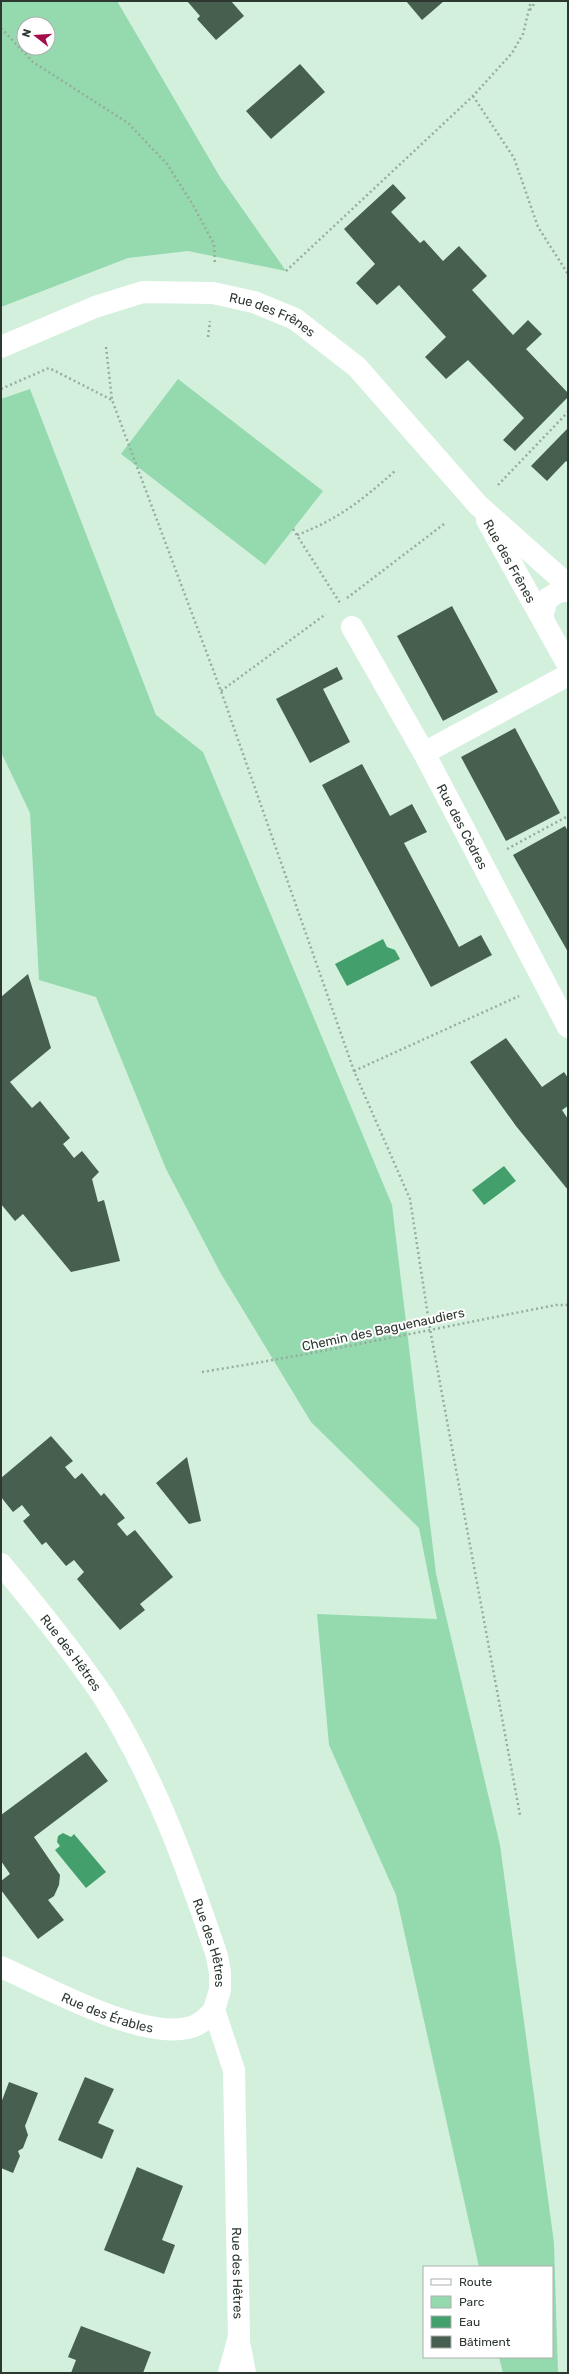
<svg xmlns="http://www.w3.org/2000/svg" width="569" height="2374" font-family="Rubik,sans-serif">
<style>
.green{fill:#95d9af;fill-rule:evenodd}
.water{fill:#439f6c}
.building{fill:#465f4f}
.lines{fill:none;stroke-linecap:round;stroke-linejoin:round}
.path{stroke:#96ad9e;stroke-width:2.5;stroke-dasharray:2 3;stroke-linecap:butt}
.lane{stroke:#fff;stroke-width:20}
.street{stroke:#fff;stroke-width:22}
.labels{text-anchor:middle;stroke-width:4;stroke-linejoin:round;paint-order:stroke}
.street-label{font-size:13px;fill:#2d3831;stroke:#fff}
</style>
<rect width="100%" height="100%" fill="#d3f0dd"/>
<!-- green -->
<path class="green" d="M1,1H117L220,177L286,271L188,251L128,258L1,307ZM24,24H48V48H24Z
M178,379L323,491L265,565L121,454Z
M30,389L156,715L203,752L392,1205L436,1574L500,1845L554,2243L558,2373H503L499,2357H552V2267H479L396,1895L329,1745L317,1614L437,1619L419,1528L311,1422L220,1272L166,1169L96,997L39,980L30,813L1,752V399Z"/>
<!-- water -->
<path class="water" d="M383,939L387,947L395,950L400,959L347,986L335,964Z
M504,1166L516,1181L484,1205L472,1190Z
M63,1833L71,1837L74,1834L106,1872L86,1888L55,1850L60,1846L57,1842L58,1836Z"/>
<!-- building -->
<path class="building" d="M187,1H231L244,16L216,40L197,19L200,16Z
M406,1H444L422,20Z
M300,64L325,92L271,139L246,111Z
M393,184L406,198L391,212L420,243L424,240L443,261L459,246L487,276L472,290L513,335L528,320L542,334L526,349L568,393V397L515,451L503,440L524,418L468,360L446,379L425,357L446,337L399,285L377,305L356,283L375,264L344,229Z
M568,428V463L566,461L547,481L531,466Z
M452,606L498,692L443,721L397,636Z
M337,667L343,679L323,689L350,742L310,763L276,699Z
M515,728L560,813L506,841L461,757Z
M362,764L390,816L412,804L427,832L404,843L459,947L481,935L492,955L431,987L322,785Z
M565,826L568,831V952L513,855Z
M28,974L51,1048L10,1082L32,1108L40,1101L70,1138L63,1144L74,1158L82,1151L99,1172L92,1179L98,1202L104,1200L120,1261L71,1272L23,1214L15,1221L1,1204V997Z
M506,1038L542,1087L564,1072L568,1078V1106L562,1110L568,1119V1190L516,1126L470,1062Z
M51,1436L73,1461L65,1467L75,1479L82,1473L101,1496L104,1493L125,1518L117,1524L127,1536L135,1530L173,1577L140,1604L145,1610L120,1630L77,1579L84,1572L74,1560L66,1566L46,1542L42,1545L23,1521L30,1515L22,1505L13,1512L1,1497V1478Z
M187,1457L201,1521L189,1524L156,1483Z
M86,1752L108,1781L34,1837L60,1875L59,1885L54,1896L48,1900L64,1920L38,1939L1,1890V1881L10,1874L1,1861V1815Z
M85,2077L114,2089L98,2123L114,2130L102,2159L58,2140Z
M9,2082L38,2093L25,2126L28,2135L23,2148L18,2151L20,2156L13,2173L1,2168V2103Z
M137,2167L183,2186L162,2240L175,2245L164,2274L104,2250Z
M81,2326L151,2352L143,2373H71L76,2360L68,2357Z"/>
<g class="lines">
<!-- path -->
<path class="path" d="M530,10L536,1
M1,28L33,62L128,123L167,164L193,205L214,244L215,264
M473,96L514,158L538,227L568,274
M286,271L473,96L512,53L523,34L531,1
M208,337L210,321
M106,347L112,400L221,691L354,1071L410,1199L430,1329L520,1815
M1,389L49,368L112,400
M498,485L568,412
M293,529L340,603
M297,535C339,519 362,500 395,471
M347,598L444,524
M221,691L326,614
M507,849L568,816
M354,1071L519,996
M202,1372C321,1353 438,1328 556,1305H568"/>
<!-- lane -->
<path class="lane" d="M239,2337L246,2373"/>
<!-- street -->
<g class="street">
<path id="s1" d="M1,347L95,307L143,292L213,293L254,302L295,319L357,367L478,505L568,585"/>
<path id="s2" d="M487,520L568,665"/>
<path d="M542,617L547,599L560,591H568"/>
<path id="s3" d="M352,627L424,753L568,1027"/>
<path d="M424,753L568,675"/>
<path id="s4" d="M1,1564C37,1607 72,1650 103,1696C154,1776 187,1867 217,1956L220,1973V1990L214,2010L234,2070L239,2337L229,2373"/>
<path id="s5" d="M1,1967C46,1987 139,2039 187,2028C199,2026 206,2019 214,2010"/>
</g>
</g>
<g class="labels">
<!-- street labels -->
<g class="street-label">
<text dy="5" stroke="none"><textPath href="#s1" startOffset="286">Rue des Frênes</textPath></text>
<text dy="5" stroke="none"><textPath href="#s2" startOffset="47">Rue des Frênes</textPath></text>
<text dy="5" stroke="none"><textPath href="#s3" startOffset="228">Rue des Cèdres</textPath></text>
<text transform="translate(383 1329) rotate(-12)" y="5">Chemin des Baguenaudiers</text>
<text dy="5" stroke="none"><textPath href="#s4" startOffset="113">Rue des Hêtres</textPath></text>
<text dy="5" stroke="none"><textPath href="#s4" startOffset="437">Rue des Hêtres</textPath></text>
<text dy="5" stroke="none"><textPath href="#s5" startOffset="116">Rue des Érables</textPath></text>
<text dy="5" stroke="none"><textPath href="#s4" startOffset="773">Rue des Hêtres</textPath></text>
</g>
</g>
<!-- border -->
<rect width="569" height="2374" fill="none" stroke="#2d3831" stroke-width="4"/>
<!-- legend -->
<rect x="423" y="2266" width="130" height="92" fill="#ffffff" stroke="#abafad"/>
<rect x="431" y="2279" width="20" height="6" fill="#ffffff" stroke="#abafad"/>
<text x="459" y="2286" font-size="12" fill="#2d3831">Route</text>
<rect x="431" y="2296" width="20" height="12" fill="#95d9af" stroke="#abafad"/>
<text x="459" y="2306" font-size="12" fill="#2d3831">Parc</text>
<rect x="431" y="2316" width="20" height="12" fill="#439f6c" stroke="#abafad"/>
<text x="459" y="2326" font-size="12" fill="#2d3831">Eau</text>
<rect x="431" y="2336" width="20" height="12" fill="#465f4f" stroke="#abafad"/>
<text x="459" y="2346" font-size="12" fill="#2d3831">Bâtiment</text>
<!-- north arrow -->
<g transform="translate(36 36) rotate(287)"><circle r="19" fill="#ffffff" stroke="#abafad"/>
<path d="M0-3L7 15L0 10L-7 15Z" fill="#a40d49"/>
<text y="-6" font-size="11" font-weight="bold" text-anchor="middle" fill="#2d3831">N</text>
</g>
</svg>
